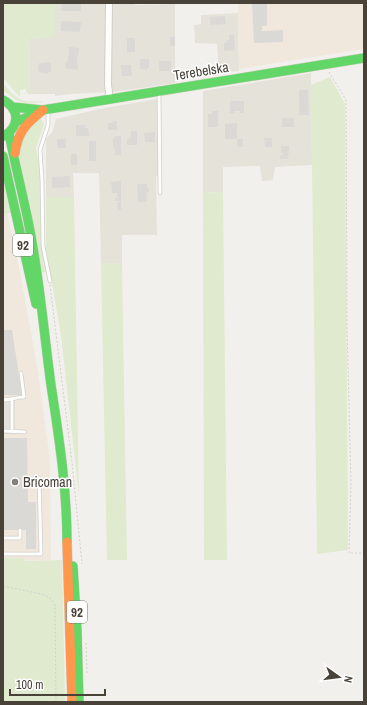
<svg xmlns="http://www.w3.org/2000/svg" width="367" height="705" font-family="'Archivo Narrow',sans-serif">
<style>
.residential{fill:#e5e2da}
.commercial{fill:#f1e8dd}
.green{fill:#e0eace}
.parking{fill:#e4e1dd}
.building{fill:#dbd9d5}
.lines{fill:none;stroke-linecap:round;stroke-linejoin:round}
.lane-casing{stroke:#d0ceca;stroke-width:4.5}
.street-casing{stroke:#d0ceca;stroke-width:8}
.fast-casing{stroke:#d0cdc4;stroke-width:10}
.slow-casing{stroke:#d0cdc4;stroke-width:10}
.path{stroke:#d2d0cb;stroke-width:1;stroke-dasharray:2 2;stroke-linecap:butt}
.lane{stroke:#fdfdfc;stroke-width:3}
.street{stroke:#fdfdfc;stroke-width:6}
.fast{stroke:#63d668;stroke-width:9}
.slow{stroke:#ff974d;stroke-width:9}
.poi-dot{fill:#847f77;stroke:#fff;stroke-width:1.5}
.labels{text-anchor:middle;stroke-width:3;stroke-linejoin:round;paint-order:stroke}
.shield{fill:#fff;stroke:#7f7b74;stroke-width:1}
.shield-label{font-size:13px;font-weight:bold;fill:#484238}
.street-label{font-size:14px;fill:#484238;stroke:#fff}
.poi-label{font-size:14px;fill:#484238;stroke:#fff;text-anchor:start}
</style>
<rect width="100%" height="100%" fill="#f2f0ec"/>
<!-- residential -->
<path class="residential" d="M55,3H135V5L175,4V83L114,92L71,94L55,96V94H30L29,38L55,36Z
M238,13L239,71L219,73L217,44L195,43L194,25L201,24V15Z
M311,73L312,165L275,167L273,180L262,181L260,166L223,167V192L203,193V91Z
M157,99L158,175L156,176L157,235H122V264L101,263L99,173H73L74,197H46V139L53,131L56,119L99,109Z"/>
<!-- commercial -->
<path class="commercial" d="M238,3H364V49L239,69Z
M3,192L20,272L38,371L50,461L51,560L3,561Z"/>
<!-- green -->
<path class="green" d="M3,3H55V37L29,38L30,94H28L25,89L20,90V96H19L3,78Z
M330,77L345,104L348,550L317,554L311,85Z
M3,83C17,100 21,103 43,101V102C19,105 22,103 3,91Z
M40,119L42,120L44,124L36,148L40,169L42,247L46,272L40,273C37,250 34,227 30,203C27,188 16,158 19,143C20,134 31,122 40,119Z
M3,170L13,213H3Z
M223,192L227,560H204L203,193Z
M46,197H74L79,496L61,335L46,249Z
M101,263L122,264L127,560H107Z
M3,558H24L25,561L62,560L65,702H3Z"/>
<!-- parking -->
<path class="parking" d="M15,397V434H3V398Z"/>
<!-- building -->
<path class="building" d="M62,3H81V11H61Z
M252,3H267V26H262V31L283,30V42L254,43Z
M225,16L226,24L210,25V17Z
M61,21L81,22L80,32L61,31Z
M229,35H234L235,50L224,51V43H227V40H229Z
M170,37H175V46H170Z
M127,38H135V52H127Z
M69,47L79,48L78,57H77L78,70L65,68L66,61L68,62Z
M140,59H149V68H147V70L140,69Z
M159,61H171V71H159Z
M44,62L51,63V72H48V74L39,72L38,69L39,63H44Z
M121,65H131L132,76H122Z
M299,90H308L309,115H299Z
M230,101H244V113H240V111H234V113H230Z
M212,111H218V127H208V114H212Z
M282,118H294V127H282Z
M113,121H117V130H108V123H113Z
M237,123V139H243V147H238L237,139H225V124Z
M76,125H85V128H88L89,136H76Z
M131,131H137V145H127V139H129L131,136Z
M155,132V142H145L144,133Z
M115,136H121V155H115V150L113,146V140Z
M264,138H272V147H265Z
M57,139H66V148H58V145H57Z
M89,141H96V161H89Z
M281,146H289L288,159H280V156L283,155V153H281Z
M71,154H77V165H71Z
M70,176V187L52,188V177Z
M121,181V201H115V198H118L117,193H112L111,182Z
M137,184H147V188H149V192L146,193L147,202H138Z
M117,202H121V210H118Z
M3,330H12L22,395H3Z
M3,438H27L28,502H36V549H26V530H3Z"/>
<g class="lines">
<defs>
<path id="lane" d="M159,94L160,193
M48,111V125L40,150L42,180L43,246L50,281
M3,400C11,400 16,397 24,397L21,373
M12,400V431
M3,431L25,432
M3,538H20V530
M3,554H41L39,478"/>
<path id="street" d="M109,3L108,85L110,100"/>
<path id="fast" d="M3,100C20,109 20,126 4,136
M13,107L42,110
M16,122L43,110L364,58
M9,133C15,166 24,198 30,231C40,282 44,334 51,385C59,437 67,489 67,542
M3,156L36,304
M73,566L77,631L79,702"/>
<path id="slow" d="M15,153C18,131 26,124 43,110
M67,542L72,702"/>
</defs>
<!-- lane casing -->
<use href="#lane" class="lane-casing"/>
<!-- street casing -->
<use href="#street" class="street-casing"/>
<!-- fast casing -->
<use href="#fast" class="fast-casing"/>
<!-- slow casing -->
<use href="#slow" class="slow-casing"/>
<!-- path -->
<path class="path" d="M329,72L346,100L347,326L351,483L349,553H364
M50,285L72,462L82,564
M3,586L41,594L50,598L55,605L56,702
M86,643L87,674"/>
<!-- lane -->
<use href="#lane" class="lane"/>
<!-- street -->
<use href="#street" class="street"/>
<!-- fast -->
<use href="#fast" class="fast"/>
<!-- slow -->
<use href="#slow" class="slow"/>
</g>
<!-- markers -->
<circle class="poi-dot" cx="15" cy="482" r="4"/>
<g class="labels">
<!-- shield labels -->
<g class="shield">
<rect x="13" y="234" width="20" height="22" rx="3"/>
<rect x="67" y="601" width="20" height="22" rx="3"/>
</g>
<g class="shield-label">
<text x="23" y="250">92</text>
<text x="77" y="617">92</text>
</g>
<!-- street labels -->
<g class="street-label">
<text transform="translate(201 71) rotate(-9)" y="5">Terebelska</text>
</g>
<!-- poi labels -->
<g class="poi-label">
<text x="23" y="487">Bricoman</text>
</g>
</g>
<!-- border -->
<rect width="367" height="705" fill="none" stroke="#484238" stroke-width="8"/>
<!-- north arrow -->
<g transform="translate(339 677) rotate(104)" stroke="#ffffff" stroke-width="3" paint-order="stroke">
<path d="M0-3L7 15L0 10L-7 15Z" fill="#484238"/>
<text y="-6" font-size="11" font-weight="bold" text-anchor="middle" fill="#484238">N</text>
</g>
<!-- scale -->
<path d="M10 689v6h95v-6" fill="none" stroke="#484238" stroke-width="2"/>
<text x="16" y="689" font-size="12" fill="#484238" stroke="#ffffff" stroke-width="3" paint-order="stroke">100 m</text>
</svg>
